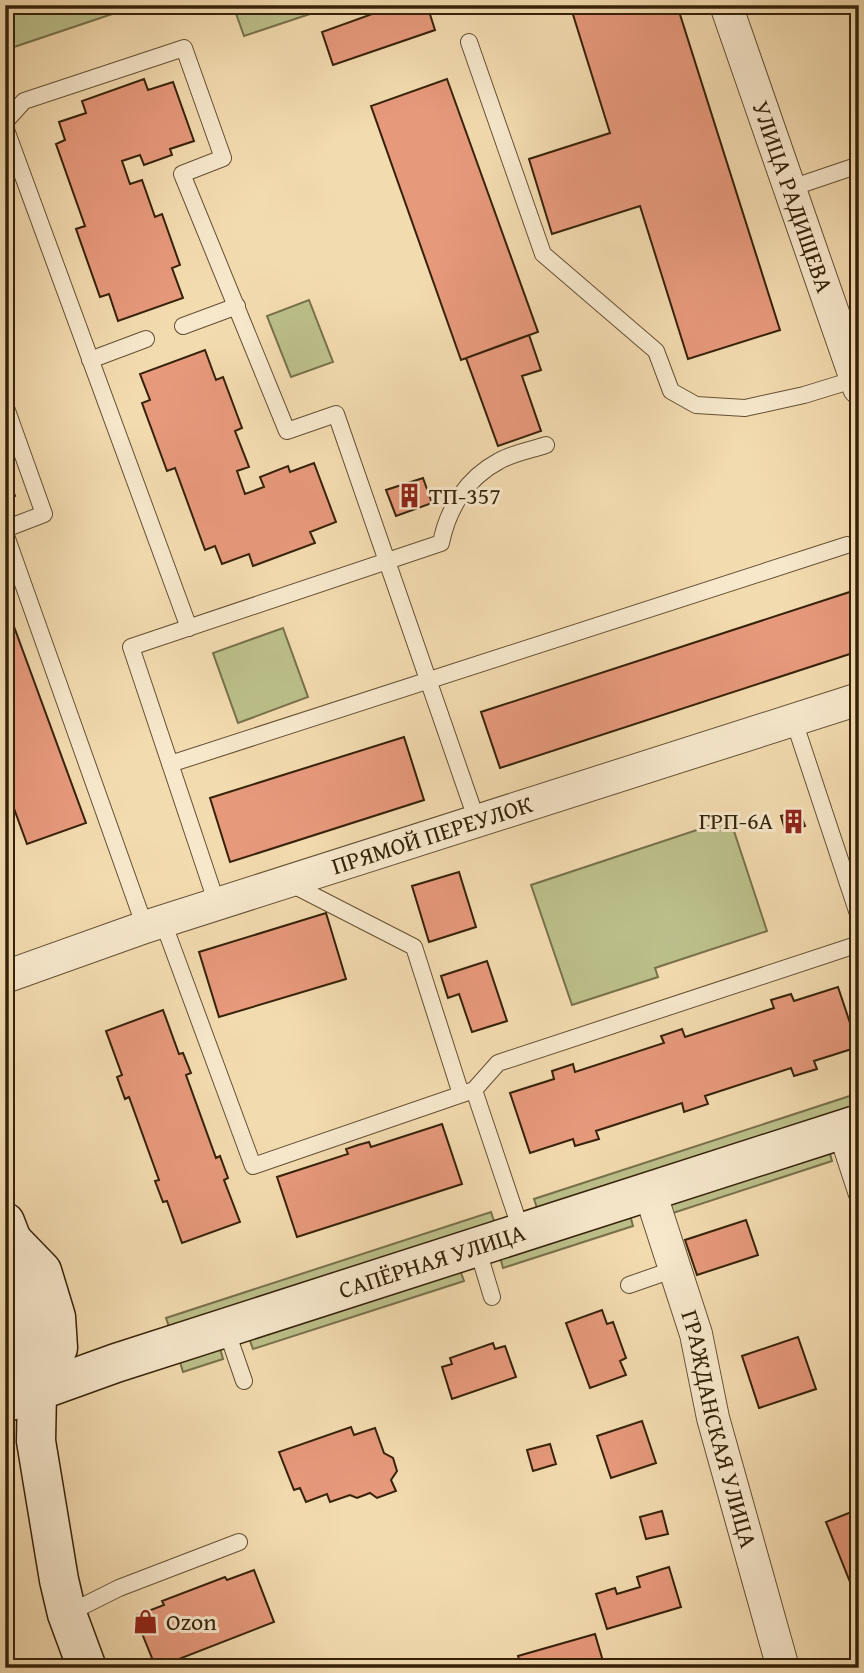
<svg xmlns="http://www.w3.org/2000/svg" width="864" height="1673" font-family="'Gentium Book Plus',serif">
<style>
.green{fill:#bcc08b;stroke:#78714a;stroke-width:2}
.building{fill:#e7997c;stroke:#352209;stroke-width:2}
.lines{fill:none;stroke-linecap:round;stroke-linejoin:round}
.lane-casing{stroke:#645033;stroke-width:18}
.street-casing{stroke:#645033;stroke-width:34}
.secondary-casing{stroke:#352209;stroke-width:41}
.lane{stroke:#f7e8cc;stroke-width:16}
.street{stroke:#f7e8cc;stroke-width:32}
.secondary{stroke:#f7e8cc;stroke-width:38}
.labels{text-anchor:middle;stroke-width:6;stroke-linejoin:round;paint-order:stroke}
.street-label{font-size:24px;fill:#352209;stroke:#f7e8cc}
.poi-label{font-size:24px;fill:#352209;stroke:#f7e8cc;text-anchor:start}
</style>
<rect width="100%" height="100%" fill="#f3dbb0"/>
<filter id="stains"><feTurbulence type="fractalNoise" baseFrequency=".00286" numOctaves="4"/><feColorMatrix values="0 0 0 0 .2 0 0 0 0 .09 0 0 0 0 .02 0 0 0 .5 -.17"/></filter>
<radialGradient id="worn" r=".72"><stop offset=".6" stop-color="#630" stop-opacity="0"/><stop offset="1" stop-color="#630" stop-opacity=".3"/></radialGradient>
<!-- green -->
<path class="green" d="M5,5H139L5,50Z
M233,5H337L244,36Z
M309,300L333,362L291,377L267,316Z
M283,628L308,697L238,723L213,653Z
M730,819L767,931L655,968L658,977L572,1005L531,885Z
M859,1093V1106L538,1211L534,1199Z
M829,1150L832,1161L673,1213L669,1202Z
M491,1212L495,1224L170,1330L166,1318Z
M630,1215L633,1226L503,1268L500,1257Z
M460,1270L464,1281L253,1349L249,1338Z
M220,1348L223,1359L183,1372L180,1362Z"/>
<!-- building -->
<path class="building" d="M397,5H427L435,30L333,65L322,32Z
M570,5H677L780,330L688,359L640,206L552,234L529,159L610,133Z
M144,79L148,90L173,82L194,141L170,149L172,155L144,165L140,155L122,161L130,184L142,180L155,217L162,214L180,265L172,268L183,298L118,321L109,294L100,297L76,229L85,226L56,144L65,140L59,122L86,113L82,101Z
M447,79L538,332L461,360L371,106Z
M529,335L541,370L522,376L541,431L498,446L466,358Z
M205,350L216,380L223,377L242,428L235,431L249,467L237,471L245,494L264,487L260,477L288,466L290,472L314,463L336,522L310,532L315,543L253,566L249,554L222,564L215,546L205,550L175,468L167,471L142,403L150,400L140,374Z
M5,469L15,496L5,500Z
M423,478L432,503L396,516L386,490Z
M859,589V651L500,768L481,712Z
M5,602L86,823L27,844L5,784Z
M404,737L424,800L230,862L210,798Z
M799,811L805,826L786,833L781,816Z
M459,872L476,927L429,942L412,886Z
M326,913L346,979L219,1017L199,952Z
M487,961L507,1021L472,1032L459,994L448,998L441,976Z
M838,987L858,1047L814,1061L817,1069L794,1076L791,1068L705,1096L708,1104L684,1112L682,1103L596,1131L599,1139L575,1146L573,1139L530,1153L510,1093L554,1079L552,1071L573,1064L575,1072L664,1043L661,1036L682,1029L685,1037L774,1008L771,1000L791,994L794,1001Z
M163,1010L179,1054L183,1053L191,1073L186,1075L216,1158L220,1156L228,1178L224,1180L240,1222L182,1243L167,1201L163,1202L155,1181L159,1180L129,1097L125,1099L117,1077L122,1075L106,1031Z
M442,1124L462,1184L297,1237L277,1177L348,1154L346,1149L358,1145L369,1142L371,1147Z
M746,1220L758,1255L697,1275L685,1240Z
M602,1310L607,1324L613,1322L626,1358L620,1361L626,1375L590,1388L566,1323Z
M798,1337L816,1389L759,1408L742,1356Z
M493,1343L495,1349L505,1346L516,1377L452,1399L442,1367L452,1364L450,1358Z
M642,1421L656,1463L611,1478L597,1436Z
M351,1427L354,1435L375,1428L384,1453L393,1458L397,1471L391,1480L396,1491L377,1498L370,1493L357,1498L350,1495L330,1502L327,1494L306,1502L300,1488L294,1490L279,1452Z
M550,1444L556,1464L533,1471L527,1450Z
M859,1509V1578L850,1582L826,1522Z
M662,1511L668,1534L646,1539L640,1517Z
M669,1567L681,1607L607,1629L596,1594L615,1588L617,1594L640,1587L637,1577Z
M254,1570L274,1622L156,1668L135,1616L164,1605L162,1601L225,1577L227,1580Z
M595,1634L605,1668H522L518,1656Z
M859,1660V1668H847L846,1665Z"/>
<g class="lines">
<defs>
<path id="lane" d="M469,42L543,254L656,351L671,391L696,405L745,408L804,395L856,379
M5,122L24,101L184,48L223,158L182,174L287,431L336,414L477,821
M5,127L189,628
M791,188L859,165
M183,326L237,306
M90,360L146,339
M5,405L44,514L5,529
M5,533L145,927
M794,721L859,917
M170,764L847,545
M289,883L414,947L461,1094
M217,904L131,647L441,543C448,508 467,478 499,461C513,453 531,450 546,445
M163,922L253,1166L474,1090L522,1233
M474,1090L498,1063L859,944
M836,1131L857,1195
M477,1247L492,1297
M629,1285L675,1269
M226,1329L244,1381
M67,1614L119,1588L239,1542"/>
<g id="street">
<path id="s1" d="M726,5L859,388"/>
<path id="s2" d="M5,977L145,927L859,699"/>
<path id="s3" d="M650,1192L696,1334L713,1418L783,1668"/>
</g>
<g id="secondary">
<path d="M5,1222L12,1240V1281L20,1330L25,1355L37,1391L36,1441L59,1580L67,1614L87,1668"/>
<path d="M12,1240L42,1271L56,1317L58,1348L37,1391"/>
<path id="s4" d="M5,1403L116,1363L859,1124"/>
</g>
</defs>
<!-- lane casing -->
<use href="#lane" class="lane-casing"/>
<!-- street casing -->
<use href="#street" class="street-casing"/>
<!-- secondary casing -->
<use href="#secondary" class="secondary-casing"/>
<!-- lane -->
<use href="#lane" class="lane"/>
<!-- street -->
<use href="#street" class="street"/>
<!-- secondary -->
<use href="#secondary" class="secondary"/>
</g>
<!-- icons -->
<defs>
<symbol id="building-bare" viewBox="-9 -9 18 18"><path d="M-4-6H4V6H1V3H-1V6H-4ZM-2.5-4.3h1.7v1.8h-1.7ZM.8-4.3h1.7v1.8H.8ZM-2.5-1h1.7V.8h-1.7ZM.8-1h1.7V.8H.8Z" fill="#8f2418" stroke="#f7e8cc" stroke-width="2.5" paint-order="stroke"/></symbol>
<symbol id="shop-bare" viewBox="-9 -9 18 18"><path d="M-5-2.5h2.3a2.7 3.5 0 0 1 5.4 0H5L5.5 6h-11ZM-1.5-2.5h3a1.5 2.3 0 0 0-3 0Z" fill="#8f2418" stroke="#f7e8cc" stroke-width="2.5" paint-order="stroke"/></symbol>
</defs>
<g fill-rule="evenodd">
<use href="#building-bare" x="392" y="478" width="35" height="35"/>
<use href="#building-bare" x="776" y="804" width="35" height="35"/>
<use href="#shop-bare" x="128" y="1604" width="35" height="35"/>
</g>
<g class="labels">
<!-- street labels -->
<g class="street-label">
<text dy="8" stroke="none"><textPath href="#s1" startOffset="203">УЛИЦА РАДИЩЕВА</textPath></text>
<text dy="8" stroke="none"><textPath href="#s2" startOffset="450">ПРЯМОЙ ПЕРЕУЛОК</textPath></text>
<text dy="8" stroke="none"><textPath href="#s4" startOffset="450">САПЁРНАЯ УЛИЦА</textPath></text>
<text dy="8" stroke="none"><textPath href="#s3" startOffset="247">ГРАЖДАНСКАЯ УЛИЦА</textPath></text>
</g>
<!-- poi labels -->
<g class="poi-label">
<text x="429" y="504">ТП-357</text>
<text x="773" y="829" text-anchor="end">ГРП-6А</text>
<text x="166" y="1630">Ozon</text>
</g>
</g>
<!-- margin -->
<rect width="864" height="1673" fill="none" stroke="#f3dbb0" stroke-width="28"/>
<rect x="7" y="7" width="850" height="1659" fill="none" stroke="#352209" stroke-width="3.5"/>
<rect x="14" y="14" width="836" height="1645" fill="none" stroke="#352209" stroke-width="2"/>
<rect width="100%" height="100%" filter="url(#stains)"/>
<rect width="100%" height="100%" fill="url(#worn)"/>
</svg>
